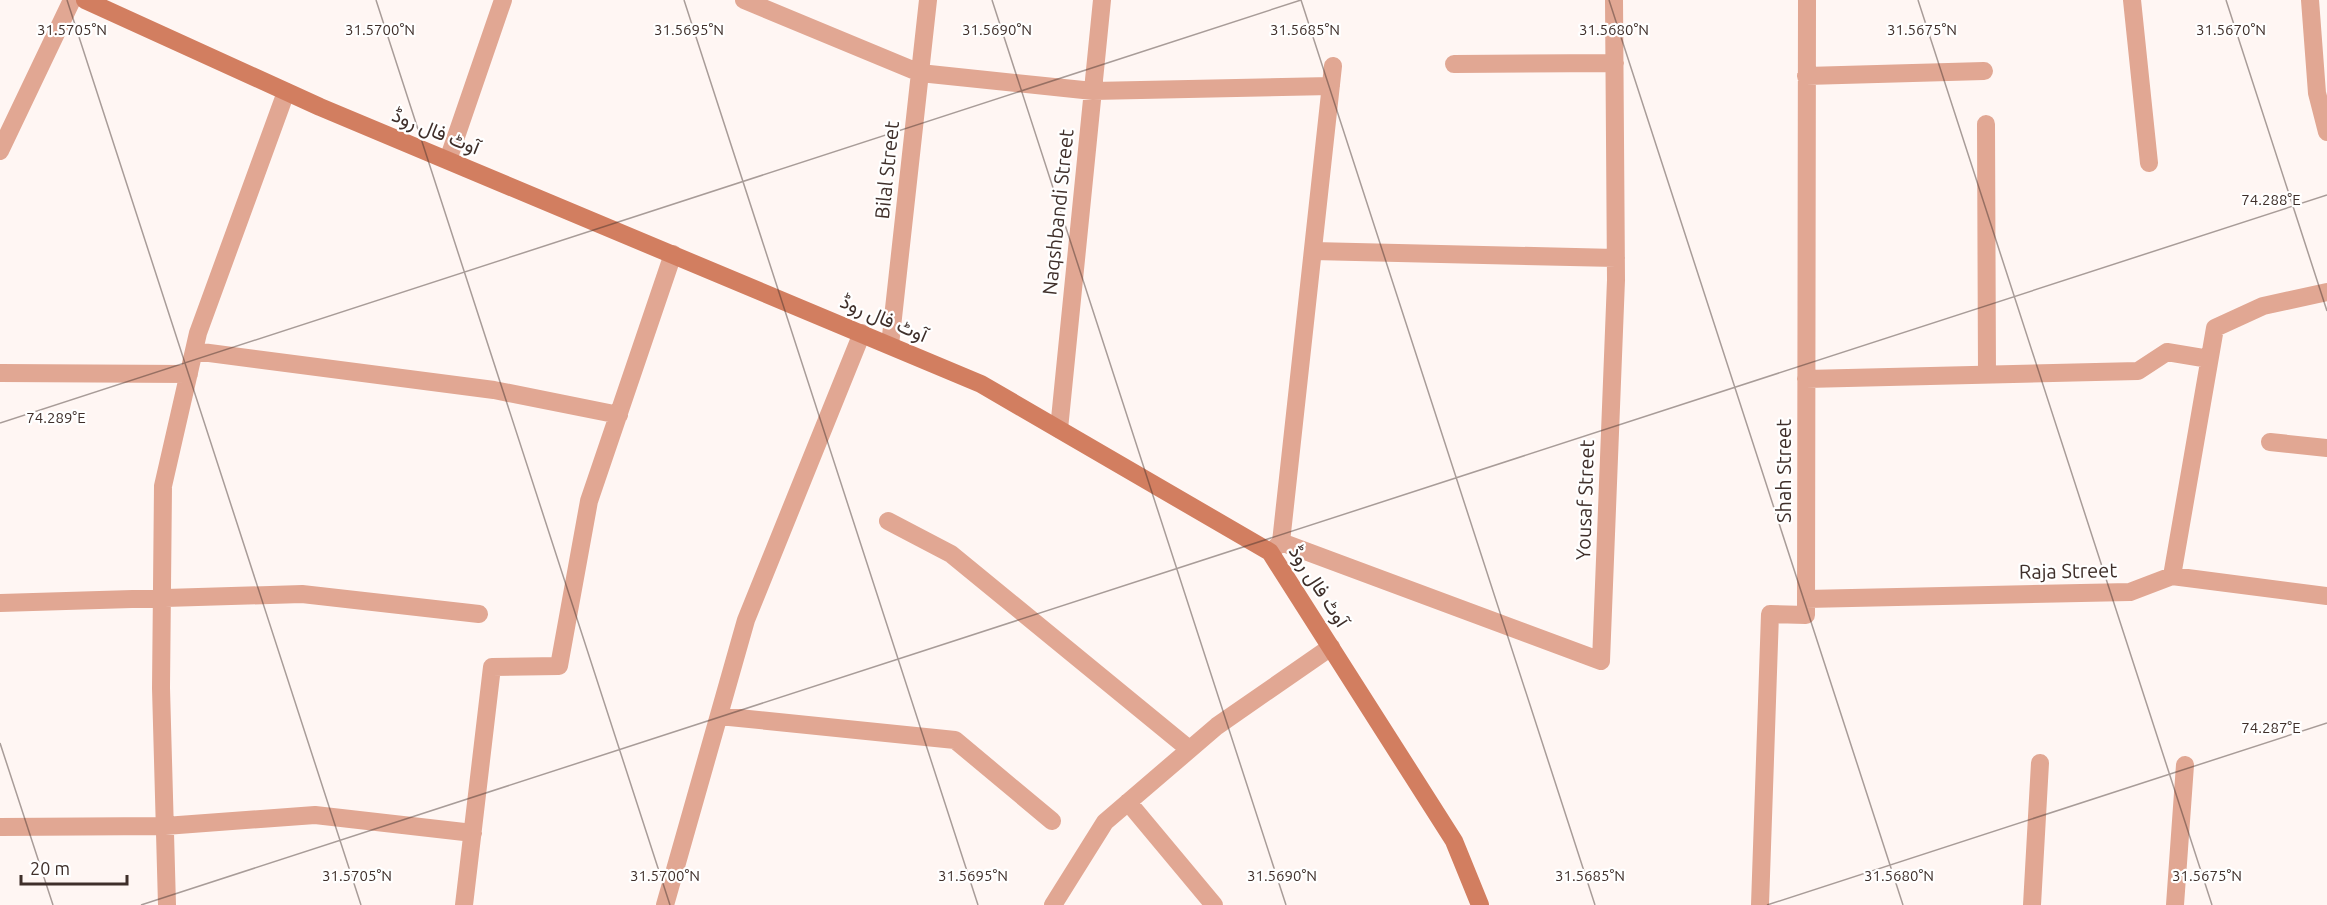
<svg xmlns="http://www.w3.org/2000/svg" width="2327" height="905" font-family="Ubuntu,Vazirmatn,sans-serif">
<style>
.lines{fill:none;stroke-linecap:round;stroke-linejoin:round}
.minor{stroke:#e1a793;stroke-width:18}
.secondary{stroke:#d27e60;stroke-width:18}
.ticks{fill:none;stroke:#3f2f2a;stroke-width:1.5;stroke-opacity:0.45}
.labels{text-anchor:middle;stroke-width:4.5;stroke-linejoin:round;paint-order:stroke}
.street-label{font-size:20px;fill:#3f2f2a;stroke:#fff}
.ticks-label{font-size:15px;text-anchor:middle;fill:#3f2f2a;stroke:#fff;stroke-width:4.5;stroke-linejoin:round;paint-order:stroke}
</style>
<rect width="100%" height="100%" fill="#fff6f3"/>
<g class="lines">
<!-- minor -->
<path class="minor" d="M744,0L920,73L1093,91L1331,86
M2132,0L2149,163
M2310,0L2317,93L2327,132
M1454,64L1615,63
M1806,76L1984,71
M1986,124L1987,375
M0,151L72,0
M448,160L503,0
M1313,251L1616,258
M890,345L928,0
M194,351L494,390L619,415
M0,373L189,374
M1806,379L2138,371L2167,352L2209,359
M1059,429L1102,0
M2270,442L2327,448
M888,521L951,554L1189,749
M1281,542L1601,661L1616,280L1614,0
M1272,551L1281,542L1333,66
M2172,576L2215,328L2263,306L2327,292
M1806,599L2130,592L2172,576L2327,596
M0,603L302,594L479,614
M719,716L955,740L1052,821
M1128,802L1214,905
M0,827L165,826L315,815L473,833
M167,905L161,688L163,486L198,333L286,92
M464,905L492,667L559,666L589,501L673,254
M665,905L746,620L862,333
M1053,905L1105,822L1217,726L1331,647
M1760,905L1770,614L1806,615L1807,0
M2032,905L2040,763
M2175,905L2185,765"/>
<!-- secondary -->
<path class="secondary" d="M85,0L320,107L981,384L1270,552L1454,841L1480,905"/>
</g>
<!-- ticks -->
<path class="ticks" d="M67,0L361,905M376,0L670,905M684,0L978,905M992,0L1286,905M1301,0L1595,905M1609,0L1903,905M1918,0L2212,905M2226,0L2327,311M0,423L1301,0M0,743L53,905M141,905L2327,195M1767,905L2327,723"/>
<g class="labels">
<!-- street labels -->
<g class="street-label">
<text transform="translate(436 131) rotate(22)" y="7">آوٹ فال روڈ</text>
<text transform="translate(887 170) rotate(-84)" y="7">Bilal Street</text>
<text transform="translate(1058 212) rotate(-84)" y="7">Naqshbandi Street</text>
<text transform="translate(884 318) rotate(23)" y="7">آوٹ فال روڈ</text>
<text transform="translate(1784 471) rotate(-90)" y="7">Shah Street</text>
<text transform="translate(1585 500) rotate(-88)" y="7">Yousaf Street</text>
<text transform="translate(2068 571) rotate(-1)" y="7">Raja Street</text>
<text transform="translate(1319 586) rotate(57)" y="7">آوٹ فال روڈ</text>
</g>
</g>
<g class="ticks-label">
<text x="1305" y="35">31.5685°N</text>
<text x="1614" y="35">31.5680°N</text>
<text x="1922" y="35">31.5675°N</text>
<text x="72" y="35">31.5705°N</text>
<text x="380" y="35">31.5700°N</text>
<text x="689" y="35">31.5695°N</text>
<text x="997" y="35">31.5690°N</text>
<text x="2231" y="35">31.5670°N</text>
<text x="2271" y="205">74.288°E</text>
<text x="56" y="423">74.289°E</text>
<text x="2271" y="733">74.287°E</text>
<text x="357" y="881">31.5705°N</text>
<text x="665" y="881">31.5700°N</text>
<text x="973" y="881">31.5695°N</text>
<text x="1282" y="881">31.5690°N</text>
<text x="1590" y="881">31.5685°N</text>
<text x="1899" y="881">31.5680°N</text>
<text x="2207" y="881">31.5675°N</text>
</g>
<!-- scale -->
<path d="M21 875v9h106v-9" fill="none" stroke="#3f2f2a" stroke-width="3"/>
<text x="30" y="875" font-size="18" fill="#3f2f2a" stroke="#ffffff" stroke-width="4.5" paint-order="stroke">20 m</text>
</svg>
